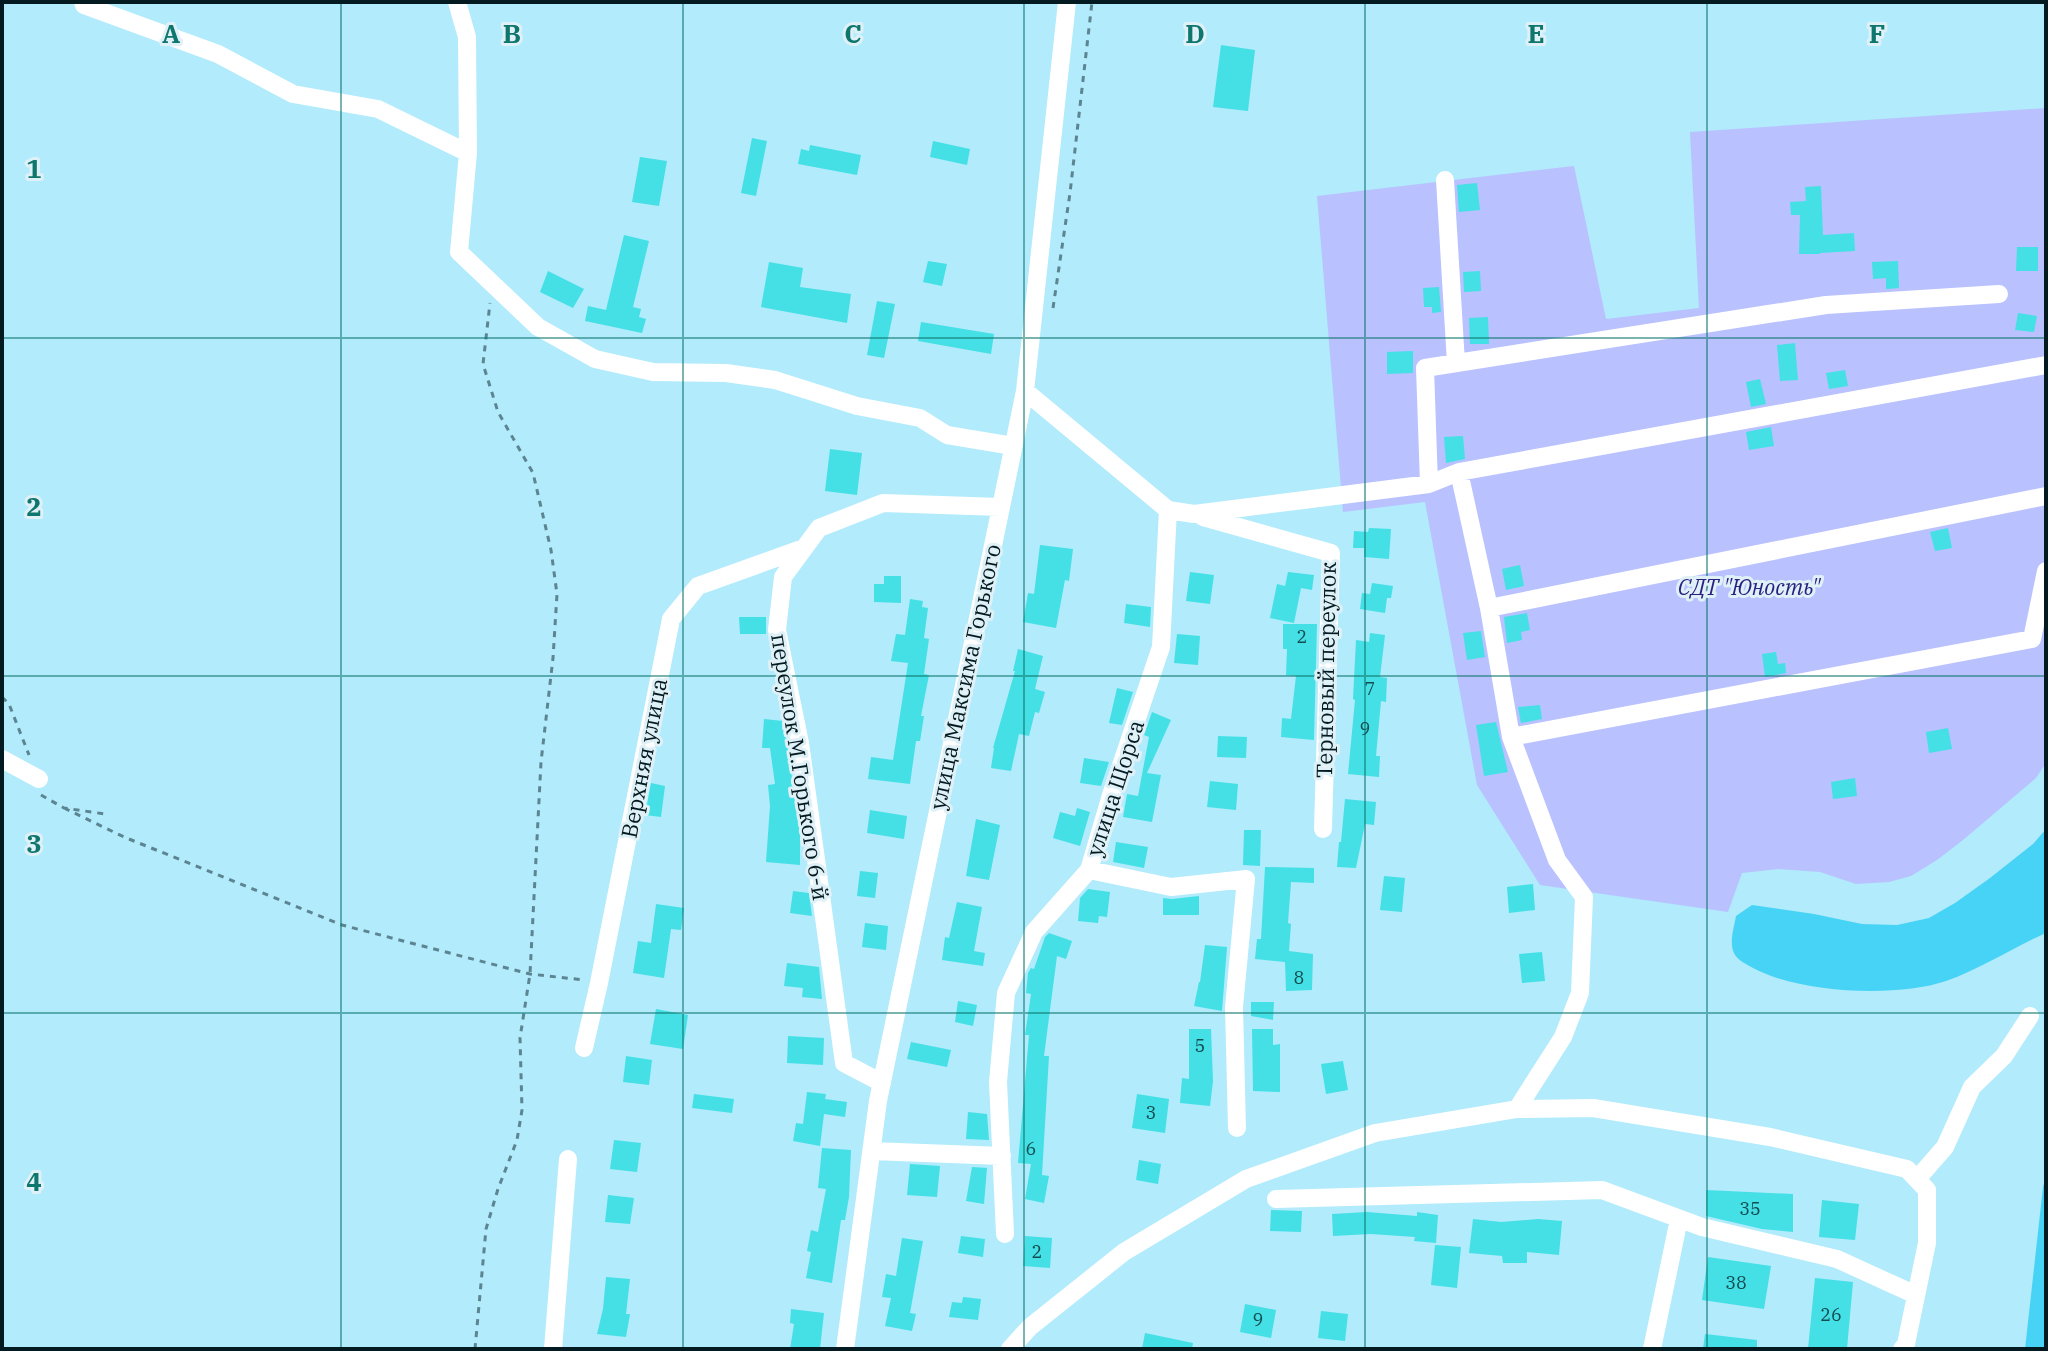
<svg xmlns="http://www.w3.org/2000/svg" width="2048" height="1351" font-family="'IBM Plex Serif',serif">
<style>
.green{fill:#b9c1ff}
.water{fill:#47d3f6}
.building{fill:#44e0e5}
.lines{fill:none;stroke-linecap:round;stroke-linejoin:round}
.path{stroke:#5c8591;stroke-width:3;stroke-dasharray:6 6;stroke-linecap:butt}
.minor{stroke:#fff;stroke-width:18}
.grid{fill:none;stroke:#0f766e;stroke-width:2;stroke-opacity:0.55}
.labels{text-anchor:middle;stroke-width:6;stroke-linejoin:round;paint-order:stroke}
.number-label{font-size:18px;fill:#134c51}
.park-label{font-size:22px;font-style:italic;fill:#291f81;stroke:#dff1f7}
.street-label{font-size:22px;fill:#031a20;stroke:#dff1f7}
.grid-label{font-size:26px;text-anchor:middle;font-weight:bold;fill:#0f766e;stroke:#dff1f7;stroke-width:6;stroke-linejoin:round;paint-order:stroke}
</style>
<rect width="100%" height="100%" fill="#b1ebfc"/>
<!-- green -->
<path class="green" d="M2046,108V763L2036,778L1963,840L1937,860L1911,876L1889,882L1856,884L1820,872L1778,869L1742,873L1728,912L1540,885L1477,785L1425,502L1343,512L1317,196L1574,166L1606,319L1699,308L1690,132Z"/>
<!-- water -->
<path class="water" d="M2046,829V933C2012,948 1981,969 1946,981C1896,998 1799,993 1753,968C1746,964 1737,960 1734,953C1729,943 1734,927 1736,916L1752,905L1814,914L1862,924L1897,925L1929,918L1955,903L1990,878L2033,844Z
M2046,1176V1349H2025L2043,1187Z"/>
<!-- building -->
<path class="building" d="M1221,45L1255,50L1248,111L1213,107Z
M752,138L767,141L756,196L741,193Z
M933,141L970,149L967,165L930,157Z
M810,145L861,155L857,175L798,164L801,149L809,151Z
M640,157L667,161L659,206L632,202Z
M1477,183L1480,210L1459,212L1457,185Z
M1821,186L1823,235L1854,233L1855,251L1820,253V254H1799L1800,215H1791L1790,202L1806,201L1805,187Z
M624,235L649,241L633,307L641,309L639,317L646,319L642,333L585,321L588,306L606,310Z
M2017,247H2038V271H2016Z
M928,261L947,264L942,286L923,282Z
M1898,261L1899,288L1886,289V278L1873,279L1872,262Z
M769,262L803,268L800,287L851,294L847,323L761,307Z
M548,271L584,289L573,308L540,292Z
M1480,271L1481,291L1464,292L1463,272Z
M1439,287L1441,312L1432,313V307H1424L1423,288Z
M877,301L895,304L884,358L867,355Z
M2018,313L2037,316L2034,332L2015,330Z
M1488,317L1489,344H1470L1469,318Z
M921,322L994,334L991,354L918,341Z
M1795,343L1798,380L1780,381L1777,345Z
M1413,351V373L1387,374V352Z
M1845,370L1848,386L1829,389L1826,373Z
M1760,379L1766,404L1751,407L1746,382Z
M1771,427L1774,446L1749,450L1746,432Z
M1463,436L1465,459L1446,463L1444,437Z
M830,449L862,453L857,495L825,491Z
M1369,528L1391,529L1389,559L1364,557V548H1353L1354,531L1368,532Z
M1948,528L1952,548L1935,551L1930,532Z
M1040,545L1073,549L1069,581L1065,580L1056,628L1023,622L1028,593L1034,594Z
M1520,565L1524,586L1506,590L1502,569Z
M1190,572L1214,575L1210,604L1186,601Z
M1288,572L1314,575L1312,590L1301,588L1294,623L1270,618L1277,584L1285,586Z
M884,576H901V603L874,602V584H884Z
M1372,583L1393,586L1391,598H1387L1385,613L1360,609L1362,593L1370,594Z
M910,599L923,601L922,607L928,608L924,638L929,639L924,674L929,675L921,716H924L920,741H916L910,784L868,779L871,757L893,760L908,663L891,661L896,634L905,635Z
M1126,604L1151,607L1150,627L1124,623Z
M1527,613L1530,630L1521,632L1522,640L1507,643L1504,617Z
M739,617H766V634H740Z
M1283,624H1317L1314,740L1281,737L1282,718L1291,719L1296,676L1286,675L1287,649H1283Z
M1481,631L1485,657L1467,660L1463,633Z
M1370,633L1385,635L1380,677L1387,678L1386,702L1381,701L1376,756H1380L1379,777L1348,774L1355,700L1353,699L1356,640L1369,642Z
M1177,634L1200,636L1198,665L1174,663Z
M1018,649L1043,656L1035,689L1045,692L1039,713L1035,712L1029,736L1019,734L1011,771L991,768L994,748H993L1015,671H1013Z
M1776,652L1778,664L1785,663L1786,673L1765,677L1762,654Z
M1117,688L1133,692L1122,725L1109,723Z
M1540,705L1542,719L1521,723L1518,707Z
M1152,712L1171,720L1147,773L1161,775L1152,822L1123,817L1127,794L1138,796L1149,737L1144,735Z
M764,719L783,721L782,730L785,729L800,833V865L766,862L770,806L768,785L775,784L770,748H762Z
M1496,722L1508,772L1484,776L1476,725Z
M1948,728L1952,749L1929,753L1926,732Z
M1218,736L1247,737L1246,758L1217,757Z
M1084,758L1109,762L1101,786L1080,783Z
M1855,778L1857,796L1833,799L1831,782Z
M1210,781L1238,784L1236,810L1207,807Z
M651,783L665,786L661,817L645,815Z
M1345,799L1376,802L1374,825L1365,824L1356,868L1337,867L1339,842H1341Z
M1077,808L1090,812L1080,846L1053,838L1060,812L1075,816Z
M870,810L907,816L904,839L867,833Z
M976,819L1000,825L989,880L966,876Z
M1244,830H1261L1260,866L1243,865Z
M1116,842L1148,847L1144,868L1113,862Z
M1265,867L1314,868V883L1291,882L1288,923L1291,924L1289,951L1313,954L1312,990L1286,991L1285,962L1255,959L1257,939H1261Z
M860,871L878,873L875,898L857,896Z
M1384,876L1405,878L1402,912L1380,910Z
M1533,884L1535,910L1509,913L1507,887Z
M1088,889L1110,892L1107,917L1099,916L1098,923L1078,921L1080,898Z
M793,891L809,893L812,916L790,913Z
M1199,896V915H1163V898L1172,899Z
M957,902L982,907L974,951L985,953L983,966L942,960L945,937L949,938Z
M656,904L684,908L681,930L671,929L664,978L633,973L638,941L651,943Z
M865,923L888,926L886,950L862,947Z
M1049,933L1072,941L1066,959L1057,956L1044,1056H1049L1042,1175L1049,1176L1044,1203L1025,1199L1031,1164L1018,1163L1029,1035H1025L1031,994L1026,993L1028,973L1031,968L1034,969L1045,937Z
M1205,945L1227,947L1222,1011L1194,1006L1199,982H1200Z
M1542,952L1545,981L1522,983L1519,954Z
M787,963L819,967L822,999L802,997L803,988L784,986Z
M958,1001L977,1005L973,1026L955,1022Z
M1251,1002H1274L1273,1020L1251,1016Z
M656,1009L688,1015L683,1049L650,1044Z
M1189,1029H1211L1213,1081L1210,1106L1180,1103L1182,1078L1189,1079Z
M1252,1029H1273V1045L1280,1044V1092L1253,1091Z
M788,1036L824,1038L823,1065L787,1063Z
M911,1042L951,1050L947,1067L907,1059Z
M626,1056L652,1060L649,1085L623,1082Z
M1343,1061L1348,1090L1326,1094L1321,1064Z
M807,1092L826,1094L825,1099L847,1102L845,1117L824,1114L820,1146L793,1141L796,1123L803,1124Z
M694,1094L734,1099L732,1113L692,1108Z
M1137,1094L1169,1099L1165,1133L1132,1128Z
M968,1112L987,1114L989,1140L966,1139Z
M614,1140L641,1143L637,1172L610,1169Z
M822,1148L851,1150L849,1197L845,1220H841L832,1283L806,1278L811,1252L807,1251L811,1230L818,1232L826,1189L818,1188Z
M1139,1160L1161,1164L1158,1184L1136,1180Z
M910,1164L940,1166L937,1197L907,1195Z
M972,1167L987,1168L984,1204L966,1201Z
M1706,1190L1793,1194V1232L1762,1229L1706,1216Z
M608,1195L634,1198L630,1224L605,1222Z
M1822,1200L1859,1204L1855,1240L1819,1237Z
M1271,1210L1302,1211L1301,1232L1270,1231Z
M1367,1212L1417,1216V1212L1438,1215L1436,1243L1414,1241L1415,1237L1371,1234L1333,1236L1332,1214Z
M1473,1219L1501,1222L1538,1219L1562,1221L1559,1255L1527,1252V1263H1503L1502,1256L1469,1253Z
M961,1236L985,1239L983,1257L958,1253Z
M1025,1236L1052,1238L1050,1268L1023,1266Z
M902,1238L923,1241L910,1313L916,1314L912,1331L885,1326L891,1298L882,1297L886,1274L896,1276Z
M1435,1245L1461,1247L1457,1288L1431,1285Z
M1708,1257L1771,1266L1764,1309L1702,1300Z
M606,1277L630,1279L626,1314H630L626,1337L597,1334L603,1309Z
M1815,1278L1853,1282L1847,1349H1808Z
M963,1297L981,1299L978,1320L949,1317L952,1302L962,1303Z
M1245,1304L1276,1310L1271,1338L1240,1332Z
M791,1309L824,1313L820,1349H790L794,1324L790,1323Z
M1321,1311L1348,1314L1345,1341L1318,1338Z
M1145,1333L1193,1343L1192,1349H1142Z
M1705,1334L1757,1340V1349H1703Z"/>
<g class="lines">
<!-- path -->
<path class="path" d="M1053,308L1070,193L1092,2
M2,697L9,704L29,755
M41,795L64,808L105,814
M64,808L124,837L342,925L530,974L584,980
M475,1349L486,1229L498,1189L517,1140L522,1110L520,1038L530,974L541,762L553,658L557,594L551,550L533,473L498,412L483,364L490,303"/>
<!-- minor -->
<path class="minor" d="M83,2L84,5L218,54L293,94L378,109L468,153L459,252L538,327L595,359L653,372L726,373L775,380L857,406L920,418L947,435L1013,446
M457,2L467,37L468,153
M1445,180L1456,363
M1025,391L1168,510L1194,514L1429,484L1459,472L2046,365
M1459,472L1489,608L1511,737L1557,860L1584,897L1580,993L1563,1037L1517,1109
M1429,484L1425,368L1826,305L1999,294
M1203,517L1331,553L1323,829
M1489,608L2046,496
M1511,737L2032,639L2046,571
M2,759L39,779
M1089,870L1171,887L1246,879L1234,1007L1237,1128
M584,1048L599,983L671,619L698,586L804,548
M882,1083L844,1063L800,743L777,630L783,577L819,528L883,503L1000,507
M872,1151L1002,1156
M1917,1179L1945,1147L1972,1087L2004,1056L2030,1016
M1276,1199L1602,1190L1702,1227L1837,1259L1916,1295
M1005,1234L998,1082L1006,993L1034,932L1089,870L1111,795L1161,647L1168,510
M553,1349L568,1159
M845,1349L878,1101L1025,391L1067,2
M1010,1349L1030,1327L1124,1252L1246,1179L1375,1133L1517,1109L1593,1108L1770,1137L1907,1169L1927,1190V1243L1906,1344L1902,1349
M1652,1349L1679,1219"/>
</g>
<!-- grid -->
<path class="grid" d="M341,2V1349M683,2V1349M1024,2V1349M1365,2V1349M1707,2V1349M2,338H2046M2,676H2046M2,1013H2046"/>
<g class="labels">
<!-- number labels -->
<g class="number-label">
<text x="1302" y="643">2</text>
<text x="1370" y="695">7</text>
<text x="1365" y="735">9</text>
<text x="1299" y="984">8</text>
<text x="1200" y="1052">5</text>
<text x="1151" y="1119">3</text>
<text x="1031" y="1155">6</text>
<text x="1750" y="1215">35</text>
<text x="1037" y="1258">2</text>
<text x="1736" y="1289">38</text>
<text x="1831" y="1321">26</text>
<text x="1258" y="1326">9</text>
</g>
<!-- park labels -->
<g class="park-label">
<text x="1749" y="595">СДТ "Юность"</text>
</g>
<!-- street labels -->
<g class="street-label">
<text transform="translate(1326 670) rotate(-89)" y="8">Терновый переулок</text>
<text transform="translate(965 677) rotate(-78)" y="8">улица Максима Горького</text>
<text transform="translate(644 758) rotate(-79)" y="8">Верхняя улица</text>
<text transform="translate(800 767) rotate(81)" y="8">переулок М.Горького 6-й</text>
<text transform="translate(1115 788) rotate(-72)" y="8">улица Щорса</text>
</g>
</g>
<g class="grid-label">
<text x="171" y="43">A</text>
<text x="512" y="43">B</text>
<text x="853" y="43">C</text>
<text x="1195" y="43">D</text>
<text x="1536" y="43">E</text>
<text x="1877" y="43">F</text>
<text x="34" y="178">1</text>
<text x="34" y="516">2</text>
<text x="34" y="853">3</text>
<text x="34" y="1191">4</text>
</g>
<!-- border -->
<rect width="2048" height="1351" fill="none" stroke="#031a20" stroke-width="8"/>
</svg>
